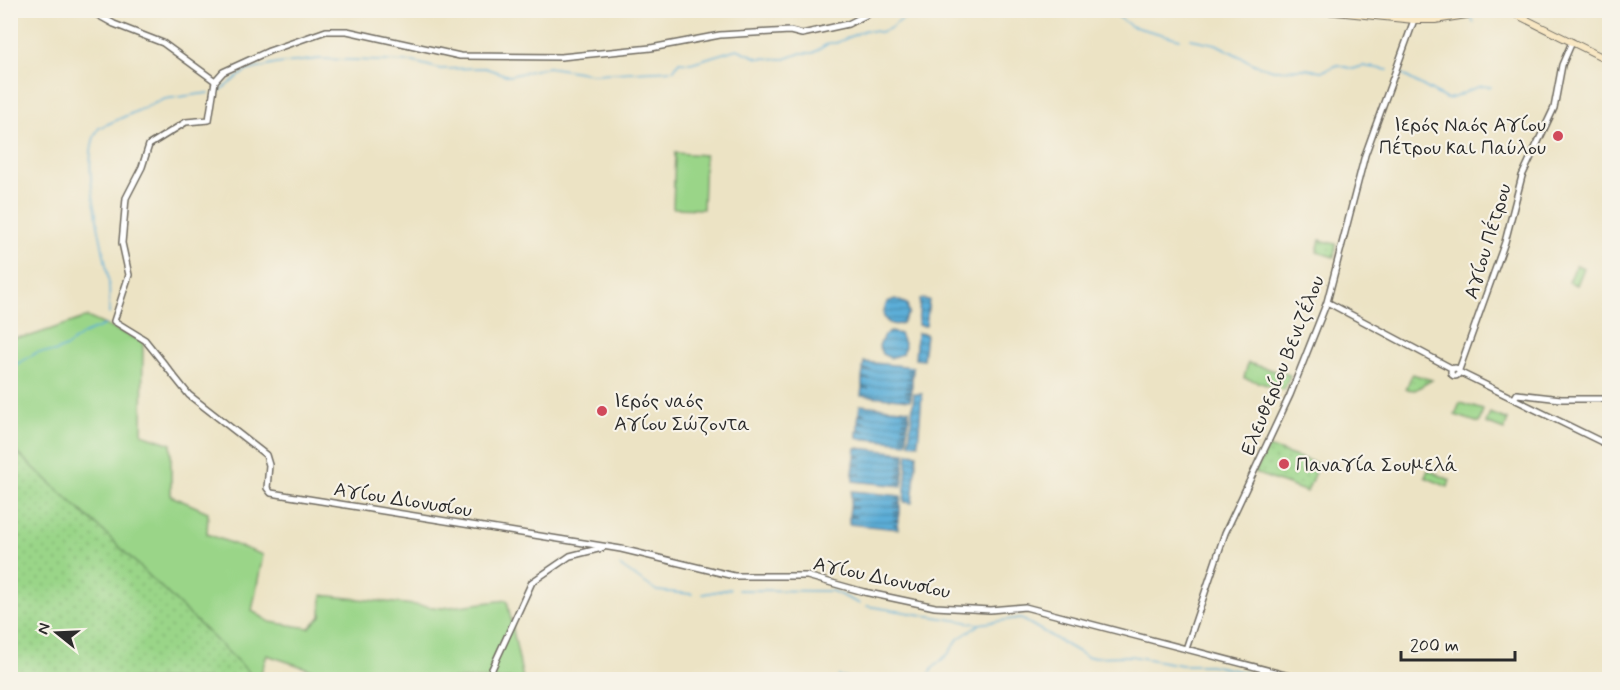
<svg xmlns="http://www.w3.org/2000/svg" width="1620" height="690" font-family="Mynerve,sans-serif">
<style>
.green{fill:#9ad588;stroke:#62805a;stroke-width:1.5}
.park{fill:url(#park-dots);stroke:#62805a;stroke-width:1.5}
.water{fill:url(#water-rules);stroke:#446c82;stroke-width:1.5}
.lines{fill:none;stroke-linecap:round;stroke-linejoin:round}
.stream{stroke:#5caed8;stroke-width:1.5}
.tertiary-casing{stroke:#6f6b61;stroke-width:8}
.secondary-casing{stroke:#6f6b61;stroke-width:8}
.tertiary{stroke:#fff;stroke-width:5}
.secondary{stroke:#f8e7c3;stroke-width:6}
.poi-dot{fill:#d1495b;stroke:#f7f3e8;stroke-width:2}
.labels{text-anchor:middle;stroke-width:4.5;stroke-linejoin:round;paint-order:stroke}
.poi-label{font-size:20px;fill:#2b2b2b;stroke:#f7f3e8;text-anchor:start}
.street-label{font-size:20px;fill:#2b2b2b;stroke:#f7f3e8}
</style>
<defs>
<pattern id="park-dots" width="8" height="8" patternUnits="userSpaceOnUse" patternTransform="scale(1.5)"><rect width="8" height="8" fill="#9ad588"/><path d="M2 2h.1M6 6h.1" fill="none" stroke="#85b776" stroke-width="1.8" stroke-linecap="round"/></pattern>
<pattern id="water-rules" width="6" height="5" patternUnits="userSpaceOnUse" patternTransform="scale(1.5)"><rect width="6" height="5" fill="#5caed8"/><path d="M0 2.5h6" fill="none" stroke="#4c8eaf"/></pattern>
</defs>
<rect width="100%" height="100%" fill="#f7f3e8"/>
<filter id="ink" filterUnits="userSpaceOnUse"><feTurbulence type="fractalNoise" baseFrequency=".0167" numOctaves="2"/><feDisplacementMap in="SourceGraphic" scale="12" xChannelSelector="R" yChannelSelector="G"/><feConvolveMatrix kernelMatrix="1 2 1 2 8 2 1 2 1" color-interpolation-filters="sRGB"/></filter>
<filter id="wash" filterUnits="userSpaceOnUse"><feTurbulence type="fractalNoise" baseFrequency=".008" numOctaves="4" result="noise"/><feDisplacementMap in="SourceGraphic" scale="24" xChannelSelector="R" yChannelSelector="G"/><feGaussianBlur stdDeviation="1.35" result="paint"/><feColorMatrix in="noise" values="0 0 0 0 0 0 0 0 0 0 0 0 0 0 0 0 0 1.4 0 .05"/><feComposite in="paint" operator="in"/></filter>
<g filter="url(#wash)">
<rect width="100%" height="100%" fill="#ece3c4"/>
<!-- green -->
<path class="green" d="M675,153L705,155L703,209L673,208Z
M1576,265L1584,268L1577,285L1569,282Z
M87,317L143,342L142,434L171,444V496L208,512L207,534L263,555L252,611L270,622L309,628L321,616L322,595L442,608L507,600L523,679H327L321,673L267,655L259,679L11,680V338L31,336Z
M1248,363L1290,375L1284,390L1244,378Z
M1460,403L1483,410L1479,423L1455,415Z
M1490,413L1508,420L1504,430L1486,423Z
M1428,470L1450,480L1448,487L1425,477Z"/>
<!-- park -->
<path class="park" d="M1320,240L1336,244L1334,257L1317,252Z
M1412,374L1432,380L1415,390L1406,389Z
M10,446L102,530L256,679H11Z
M1268,447L1318,464L1307,492L1255,473Z"/>
<!-- water -->
<path class="water" d="M895,299L907,304L909,313L902,323C893,327 885,323 883,313L887,302Z
M920,299L929,300L926,326L918,325Z
M891,332L900,334L905,346L902,354L890,358L882,354L879,346L884,335Z
M917,333L926,334L923,360L915,359Z
M864,362L913,367V370H907L913,371V374H907L913,375L912,378H906L912,379V383H906L912,384V387H906L911,388V391H905L911,393V396H905L911,397L910,400L861,395L862,388H869L862,387V379H870L862,378L863,371H871L863,369Z
M914,394H922L918,444L909,443Z
M860,405L909,410V413H903L909,414V417H903L909,418L908,421H902L908,422V425L902,426L908,427L907,430H902L907,431V434H901L907,435V438H901L907,439L906,443L857,438V431H865L858,429V422H866L858,421L859,414H866L859,412Z
M856,448L905,453V456H899L905,457V460H899L904,461V465H898L904,466V469H898L904,470L903,473H898L903,474V477H897L903,479V482H897L902,483V486L853,481V474H861L853,473L854,465H862L854,464L855,457H862L855,455Z
M908,453L917,454L912,503L904,502Z
M852,491L901,496V499H895L901,500L900,503H894L900,504V507H894L900,508V512H894L900,513L899,516H893L899,517V520H893L899,522L898,525L893,524L898,526V529L849,524V517H857L849,515L850,508H857L850,507L851,500H858L851,498Z"/>
<g class="lines">
<!-- stream -->
<path class="stream" d="M1073,10L1113,13L1131,26L1180,39
M1471,17L1474,23
M1191,39L1216,44L1256,65L1274,70L1305,69L1323,71L1338,65L1353,69L1363,66L1388,70
M1398,72L1446,99C1463,98 1472,83 1491,87
M218,92L246,71L276,64L319,59L414,62L440,69L485,68L509,76L548,67L592,74L674,70L679,62L691,63L737,49L758,58L785,59L801,53H813L829,43H836L865,30L880,32L889,29L904,18L932,13L950,16L965,10
M109,314C109,304 110,295 109,285C106,249 76,158 99,128L164,99L208,93
M10,368L38,352H54L66,347L83,334L105,325
M620,566L657,591L692,594
M738,590L832,591L860,604
M703,594L730,589
M867,606L979,624L1020,618L1087,657L1131,656L1182,665H1210L1245,672L1258,680
M838,676L856,680
M645,680L660,673L683,678L704,675L732,679
M927,680L932,669L949,653L958,639L979,625"/>
</g>
</g>
<g filter="url(#ink)">
<g class="lines">
<defs>
<path id="tertiary" d="M89,10L114,24L163,43L215,81
M876,10L848,24L802,34L790,31L720,35L651,48L561,57L460,56L347,31H326L269,51L223,72L215,81L209,120L186,122L149,145L142,167L126,198L122,243L129,275L114,321L145,340L189,395L266,455L269,465L267,488L271,493L621,549L734,576H807L864,592L935,607L990,610L1025,607L1305,680
M1327,302L1453,369
M1451 372a4 4 0 1 1 8 0a4 4 0 1 1-8 0Z
M1459,370L1505,242L1522,176L1554,108L1562,65L1572,42
M1459,372L1610,446
M1514,399L1517,394L1561,399H1610
M1186,649L1225,533L1290,395L1327,302L1365,155L1414,20
M487,680L532,582L570,556L602,548"/>
<path id="secondary" d="M1316,10L1414,20H1435L1498,10
M1507,10L1610,61"/>
</defs>
<!-- tertiary casing -->
<use href="#tertiary" class="tertiary-casing"/>
<!-- secondary casing -->
<use href="#secondary" class="secondary-casing"/>
<!-- tertiary -->
<use href="#tertiary" class="tertiary"/>
<!-- secondary -->
<use href="#secondary" class="secondary"/>
</g>
</g>
<!-- markers -->
<g class="poi-dot">
<circle cx="1558" cy="136" r="6"/>
<circle cx="602" cy="411" r="6"/>
<circle cx="1284" cy="464" r="6"/>
</g>
<g class="labels">
<!-- poi labels -->
<g class="poi-label">
<text x="1546" y="131" text-anchor="end">Ιερός Ναός Αγίου<tspan x="1546" dy="23">Πέτρου και Παύλου</tspan></text>
<text x="614" y="407">Ιερός ναός<tspan x="614" dy="23">Αγίου Σώζοντα</tspan></text>
<text x="1296" y="471">Παναγία Σουμελά</text>
</g>
<!-- street labels -->
<g class="street-label">
<text transform="translate(1487 241) rotate(-73)" y="7">Αγίου Πέτρου</text>
<text transform="translate(1282 365) rotate(-68)" y="7">Ελευθερίου Βενιζέλου</text>
<text transform="translate(403 499) rotate(9)" y="7">Αγίου Διονυσίου</text>
<text transform="translate(882 577) rotate(12)" y="7">Αγίου Διονυσίου</text>
</g>
</g>
<!-- margin -->
<rect width="1620" height="690" fill="none" stroke="#f7f3e8" stroke-width="36"/>
<!-- north arrow -->
<g transform="translate(57 633) rotate(288)" stroke="#f7f3e8" stroke-width="4.5" paint-order="stroke">
<path d="M0-4.5L10 22L0 15L-10 22Z" fill="#2b2b2b"/>
<text y="-9" font-size="16" font-weight="bold" text-anchor="middle" fill="#2b2b2b">N</text>
</g>
<!-- scale -->
<path d="M1401 651v9h114v-9" fill="none" stroke="#2b2b2b" stroke-width="3"/>
<text x="1410" y="651" font-size="18" fill="#2b2b2b" stroke="#f7f3e8" stroke-width="4.5" paint-order="stroke">200 m</text>
</svg>
